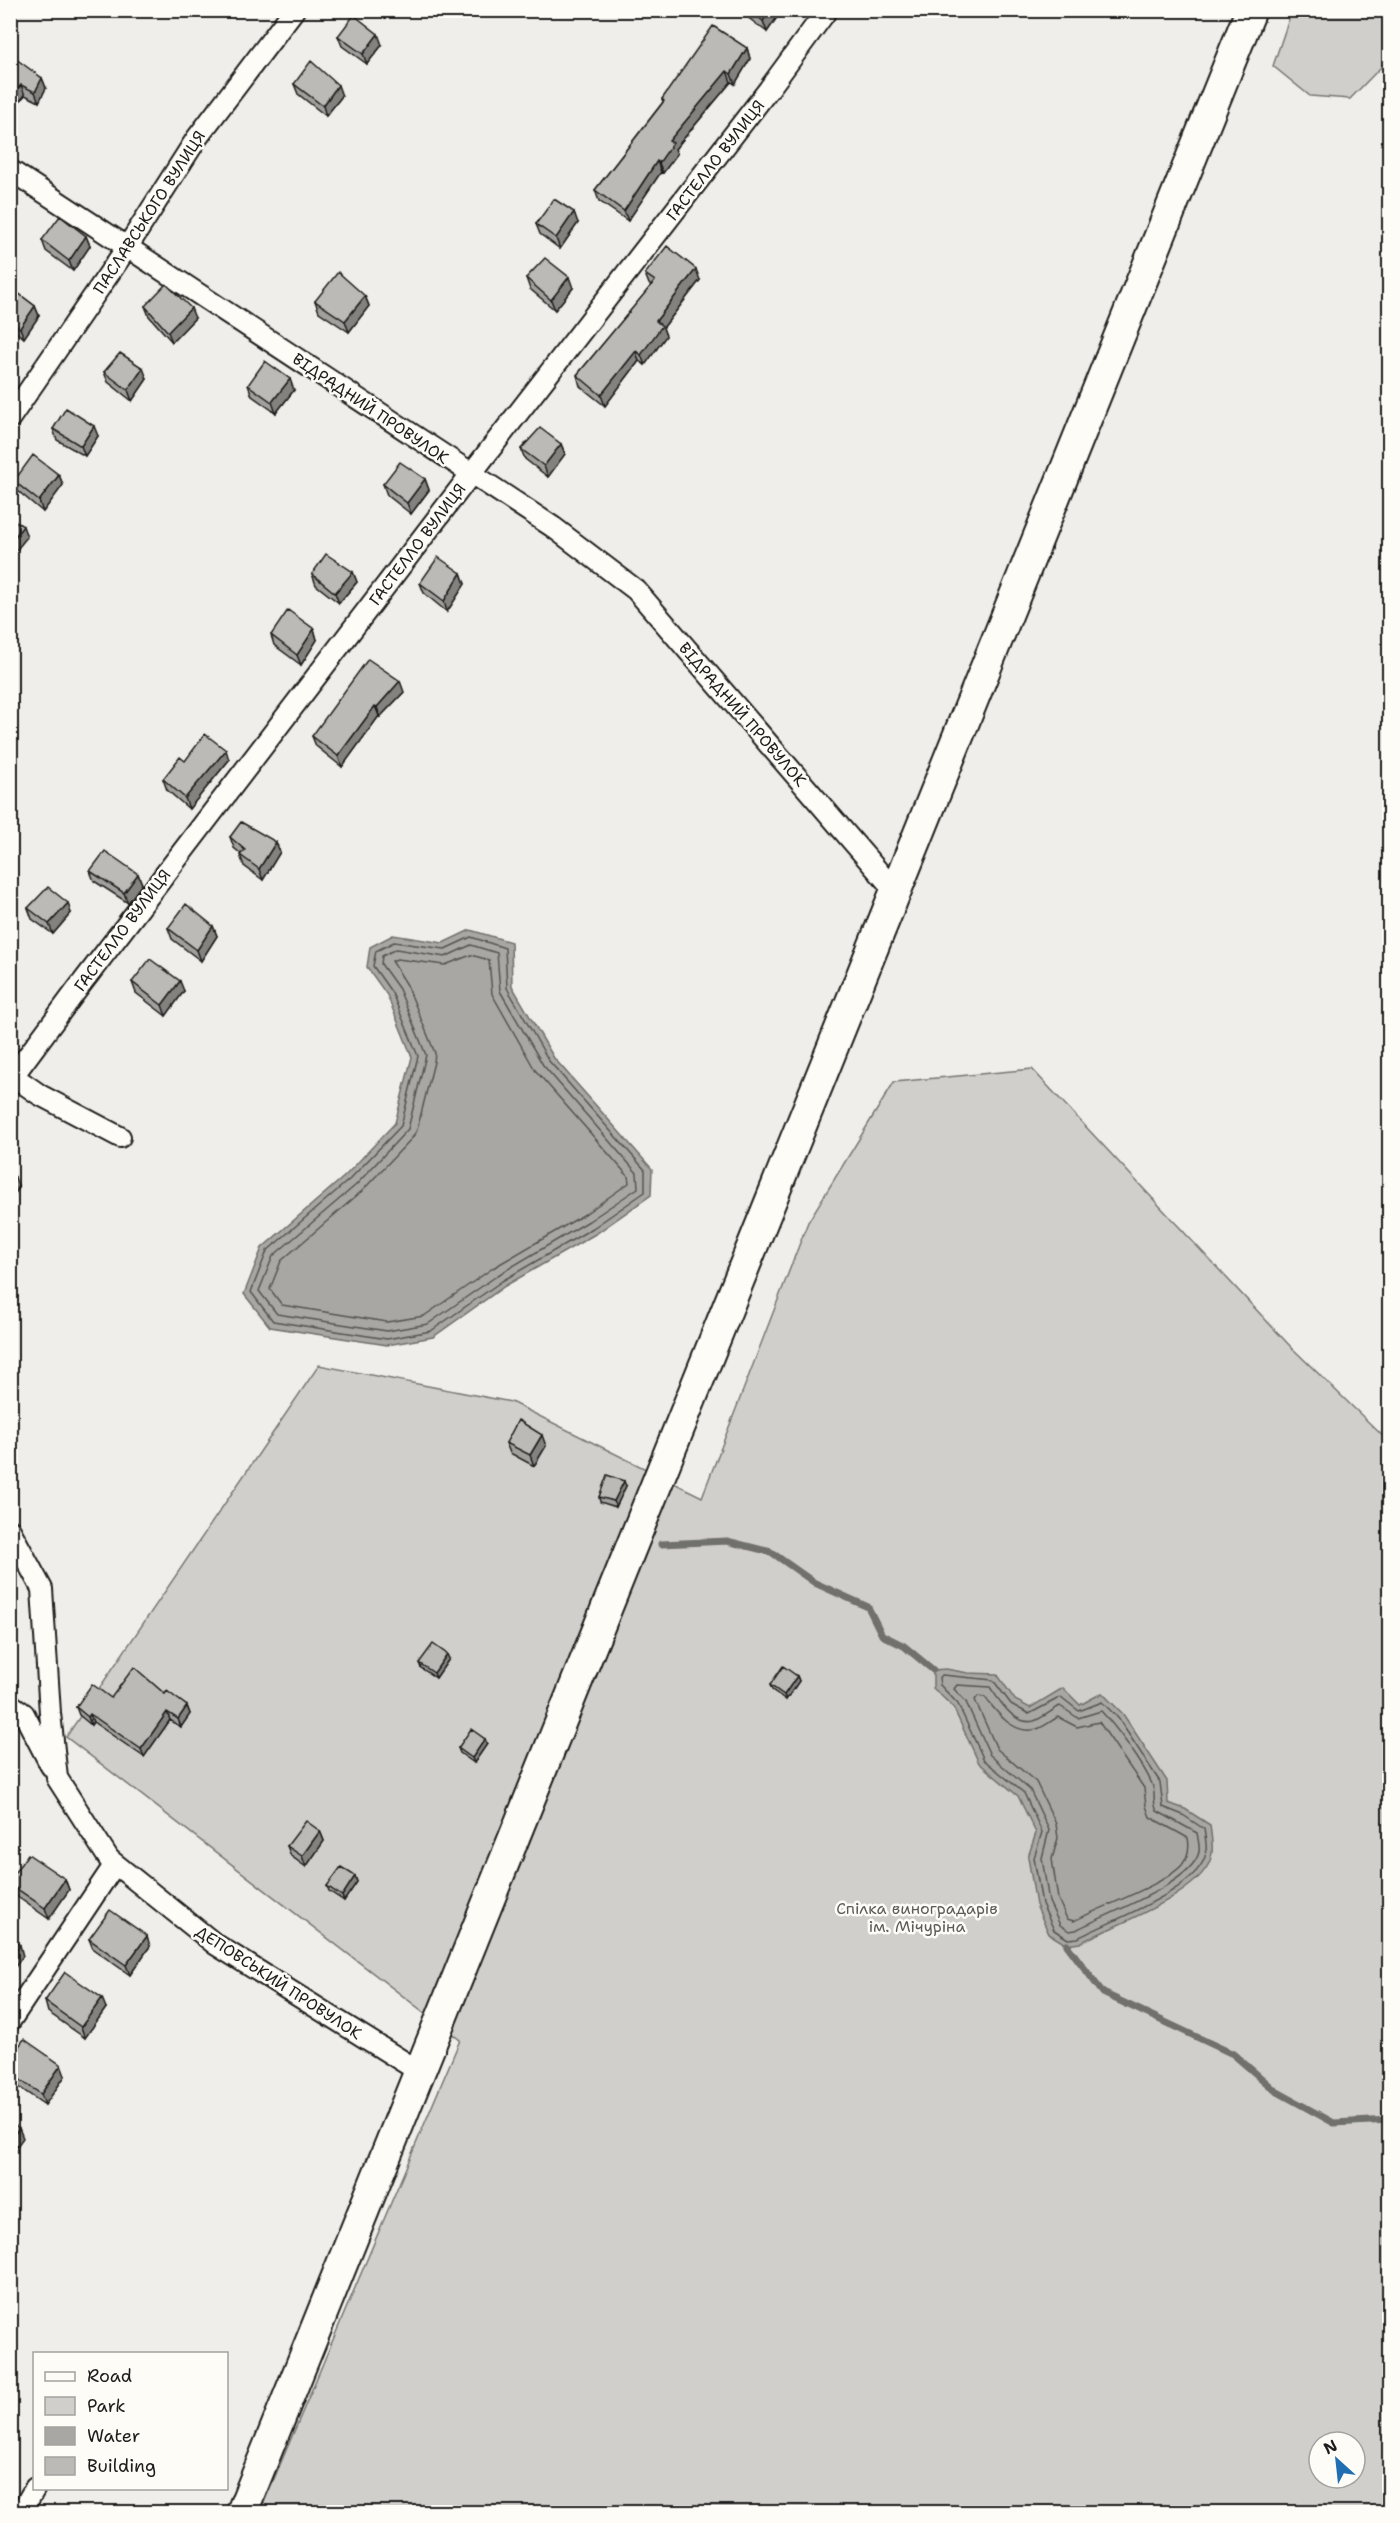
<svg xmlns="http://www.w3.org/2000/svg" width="1400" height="2523" font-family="'Shantell Sans',sans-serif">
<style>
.green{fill:#d0cfcc;stroke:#767674;stroke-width:1.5;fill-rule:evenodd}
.water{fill:#a8a7a3;stroke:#706f6d;stroke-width:1.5}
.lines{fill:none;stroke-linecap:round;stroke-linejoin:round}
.shore{stroke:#545452;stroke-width:1.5}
.stream{stroke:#706f6d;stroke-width:7}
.street-casing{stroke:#1c1c1c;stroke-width:24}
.primary-casing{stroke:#1c1c1c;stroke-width:34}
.street{stroke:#fdfcf7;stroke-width:20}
.primary{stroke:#fdfcf7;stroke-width:30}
.wall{fill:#a1a09d;stroke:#1c1c1c;stroke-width:1.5}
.shaded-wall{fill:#83827f;stroke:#1c1c1c;stroke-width:1.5}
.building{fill:#bbbab6;stroke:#1c1c1c;stroke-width:1.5}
.labels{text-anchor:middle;stroke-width:5;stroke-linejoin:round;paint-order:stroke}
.street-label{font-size:16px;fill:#1c1c1c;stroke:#fdfcf7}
.park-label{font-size:16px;fill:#5b5b5a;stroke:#fdfcf7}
</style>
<rect width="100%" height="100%" fill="#f0eeea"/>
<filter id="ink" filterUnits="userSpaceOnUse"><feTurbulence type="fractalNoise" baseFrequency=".0167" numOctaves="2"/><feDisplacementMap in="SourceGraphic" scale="12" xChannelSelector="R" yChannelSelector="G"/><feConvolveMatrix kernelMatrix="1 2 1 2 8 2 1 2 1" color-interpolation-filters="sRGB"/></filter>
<g filter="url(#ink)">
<!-- green -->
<path class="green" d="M1292,10L1389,11V65H1383L1350,99L1310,96L1273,66Z
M1032,1069L1291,1347L1389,1442V2512H260L460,2040L66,1737L319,1365L511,1402L702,1497L808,1222L894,1082ZM1319,2442H1355V2478H1319Z"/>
<!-- water -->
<path class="water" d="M470,930L511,942L512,986L554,1058L652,1169L651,1195L597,1233L505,1286L433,1337L387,1345L270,1327L244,1294L262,1248L346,1175L395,1123L412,1057L387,995L367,967L370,947L393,935L443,943Z
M946,1669L968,1673L997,1674L1015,1700L1030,1708L1063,1688L1080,1705L1102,1693L1123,1714L1167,1781L1168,1803L1185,1809L1210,1825C1211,1834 1213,1844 1212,1853C1208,1893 1113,1925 1080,1943L1067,1945L1049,1934L1036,1905L1028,1857L1036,1833L1018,1796L979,1763L953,1707L933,1688V1670Z"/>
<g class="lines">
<!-- shore -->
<path class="shore" d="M471,937L505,948L507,988L549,1061L645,1170V1192L593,1228L502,1281L431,1331L387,1339L273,1321L251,1292L267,1251L350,1179L401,1126L418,1056L392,993L373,966L376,951L394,942L445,949Z
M471,945L497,953L500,991L543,1065L637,1173L638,1188L589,1221L498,1275L428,1324L387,1331L277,1314L259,1291L273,1256L356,1185L408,1129L426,1055L399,989L381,964L382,956L396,949L445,957Z
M471,955L489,960L492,994L535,1070L628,1176L629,1183L585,1214L493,1268L424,1316L387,1322L282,1305L270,1289L281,1261L362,1191L412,1138L417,1130L434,1062L435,1053L407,985L392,961L397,959L445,965Z
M942,1675L993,1680L1011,1704L1029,1714L1061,1697L1079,1711L1102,1702L1118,1718L1160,1782L1163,1807L1183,1815L1204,1829C1205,1836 1207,1845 1206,1852C1202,1889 1109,1921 1078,1938L1068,1939L1054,1930L1042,1904L1034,1858L1042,1832L1024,1793L984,1760L958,1704L940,1685L939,1677Z
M957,1685L990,1687C999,1700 1014,1726 1034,1721C1043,1718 1052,1710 1060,1706L1078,1718L1101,1711C1117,1728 1143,1763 1152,1784C1156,1793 1152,1802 1157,1811L1197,1833C1198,1839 1200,1846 1199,1852C1192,1884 1105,1914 1076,1930L1069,1931L1060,1925L1049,1902L1042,1858L1049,1830L1030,1790L990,1755L966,1702L954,1689Z
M978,1696L985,1697C996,1712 1014,1736 1037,1729C1044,1727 1051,1721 1058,1717L1077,1727L1099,1722L1144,1788L1146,1806L1150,1817L1188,1838C1190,1848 1188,1857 1182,1865C1164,1885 1100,1907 1074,1921L1067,1919L1058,1899L1052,1859L1058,1838L1056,1824L1036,1782L997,1749L975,1700Z"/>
<!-- stream -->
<path class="stream" d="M661,1544L727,1541L771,1552L815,1583L868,1607L882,1635L904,1646L933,1670
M1067,1945L1103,1993L1233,2054L1276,2091L1334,2123L1390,2120"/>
<defs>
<path id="street" d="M10,170L553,527L636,590L896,892
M10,418L128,246L197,138L294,10
M10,1074L40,1095L120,1137
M10,1080L76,991L471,474L769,89L827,10
M10,1530L42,1589L50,1713L57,1778L109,1859L215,1944L420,2072
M10,1704L24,1714L51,1766
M10,2021L115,1864
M21,2512L35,2488"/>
<path id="primary" d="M242,2512L1251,10"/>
</defs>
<!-- street casing -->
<use href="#street" class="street-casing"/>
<!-- primary casing -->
<use href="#primary" class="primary-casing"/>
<!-- street -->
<use href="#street" class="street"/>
<!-- primary -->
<use href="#primary" class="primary"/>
</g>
<!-- wall -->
<path class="wall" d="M738,10H779L780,13L767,32Z
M338,36L382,45L367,64L342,46Z
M747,48L750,59L735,84L731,82L675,149L677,154L663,173L661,172L628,221L599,201L595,190L663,102L662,99Z
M10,58L42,78L46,88L39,102L25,95L14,108L10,106Z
M294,84L342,96L326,116L298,94Z
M578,223L560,249L540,234L536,224Z
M86,236L90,246L73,271L46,251L42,240Z
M645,274L700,280L663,328L666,336L645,365L639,361L605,406L580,386L577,375L651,286L649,284Z
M526,278L573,288L555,310L530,289Z
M10,287L35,306L39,316L24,338L10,328Z
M365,296L369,306L349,332L319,312L315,301Z
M145,306L195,318L172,342L149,316Z
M104,372L147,379L132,401L108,382Z
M248,385L294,390L276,413L252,396Z
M53,429L98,436L85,456L57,440Z
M561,444L565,454L548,477L525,459L521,449Z
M59,475L63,485L43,512L18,491L14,481Z
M425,479L429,490L411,514L387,495L383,484Z
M353,572L357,582L339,603L316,585L312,574Z
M461,573L465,584L447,612L424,593L420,583Z
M314,629L317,640L301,665L274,645L271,635Z
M404,692L380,717L379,716L342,767L316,746L312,736Z
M229,760L189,809L167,790L163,779L185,761Z
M230,837L280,852L263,880L244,866L240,855L241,854L234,848Z
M90,871L138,874L142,884L128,903L94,881Z
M28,908L71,913L53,934L32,919Z
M213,926L217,936L201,961L172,939L168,928Z
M132,982L184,991L166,1016L136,993Z
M506,1443L546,1446L534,1466L510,1453Z
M626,1486L616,1507L600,1502L599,1497Z
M449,1659L436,1678L421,1668L419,1663Z
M1389,1667V1683L1386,1680L1384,1674Z
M797,1676L799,1681L786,1700L772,1690L770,1685Z
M165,1694L187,1706L190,1714L181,1727L170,1720L144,1757L93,1722L91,1725L79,1715L76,1707L111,1698Z
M485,1739L487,1744L474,1763L460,1753L458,1748Z
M320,1831L324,1841L306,1867L291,1856L287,1846Z
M355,1876L357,1882L344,1901L329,1891L327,1886Z
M10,1879H65L69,1890L49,1919L12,1893L10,1888Z
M89,1939L150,1946L130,1975L93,1949Z
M45,2001L106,2008L85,2038L48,2012Z
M10,2059L65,2076L45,2105L10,2081Z"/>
<!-- shaded-wall -->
<path class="shaded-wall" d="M771,10H779L780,13L767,32L763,21Z
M378,34L382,45L367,64L363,54Z
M747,48L750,59L735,84L731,74Z
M727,71L731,82L675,149L677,154L663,173L659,163L669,141Z
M42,78L46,88L39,102L35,92Z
M21,85L25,95L14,108L10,100V97Z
M338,85L342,96L326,116L323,106Z
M657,161L661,172L628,221L624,211Z
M574,212L578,223L560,249L556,238Z
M86,236L90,246L73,271L69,261Z
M696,269L700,280L663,328L666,336L645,365L641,355L656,321Z
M569,277L573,288L555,310L551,300Z
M365,296L369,306L349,332L345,321Z
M35,306L39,316L24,338L20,328Z
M191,308L195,318L172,342L168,332Z
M636,351L639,361L605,406L601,395Z
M143,368L147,379L132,401L128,390Z
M290,379L294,390L276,413L272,402Z
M94,426L98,436L85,456L81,446Z
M561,444L565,454L548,477L544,466Z
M59,475L63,485L43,512L39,501Z
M425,479L429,490L411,514L407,503Z
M23,526L27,537L10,558V543Z
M353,572L357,582L339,603L335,593Z
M461,573L465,584L447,612L444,601Z
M314,629L317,640L301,665L297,655Z
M400,681L404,692L380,717L377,707Z
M375,706L379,716L342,767L338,756Z
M226,750L229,760L189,809L185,798Z
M276,842L280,852L263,880L259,869Z
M138,874L142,884L128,903L124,893Z
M68,903L71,913L53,934L49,924Z
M213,926L217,936L201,961L197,950Z
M180,981L184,991L166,1016L162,1005Z
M15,1177L19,1188L10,1200V1184Z
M542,1435L546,1446L534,1466L530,1455Z
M624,1481L626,1486L616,1507L614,1501Z
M447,1654L449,1659L436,1678L434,1673Z
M797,1676L799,1681L786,1700L784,1695Z
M187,1706L190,1714L181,1727L178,1719Z
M167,1712L170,1720L144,1757L141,1749Z
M90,1714L93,1722L91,1725L88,1717Z
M485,1739L487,1744L474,1763L472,1758Z
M320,1831L324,1841L306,1867L302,1856Z
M355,1876L357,1882L344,1901L342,1896Z
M65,1879L69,1890L49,1919L45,1908Z
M147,1936L150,1946L130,1975L126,1965Z
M20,1945L23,1956L10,1974V1958Z
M102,1998L106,2008L85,2038L81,2027Z
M61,2065L65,2076L45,2105L41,2094Z
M19,2128L23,2138L10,2156V2140Z"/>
<!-- building -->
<path class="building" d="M749,10H771L763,21Z
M354,15L378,34L363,54L338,36Z
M713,26L747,48L731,74L727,71L669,141L673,143L659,163L657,161L624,211L595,190L664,101L662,99Z
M12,56L42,78L35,92L21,85L10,97V58Z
M311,61L338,85L323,106L294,84Z
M554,199L574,212L556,238L536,224Z
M60,216L86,236L69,261L42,240Z
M667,246L696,269L656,321L662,326L641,355L636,351L601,395L577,375L655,281L645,274Z
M545,258L569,277L551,300L526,278Z
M338,272L365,296L345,321L315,301Z
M166,284L191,308L168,332L145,306Z
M10,287L35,306L20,328L10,321Z
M120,353L143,368L128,390L104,372Z
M265,361L290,379L272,402L248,385Z
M66,408L94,426L81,446L53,429Z
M540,428L561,444L544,466L521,449Z
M33,455L59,475L39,501L14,481Z
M400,462L425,479L407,503L383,484Z
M10,518L23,526L10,543Z
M326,554L353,572L335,593L312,574Z
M438,557L461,573L444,601L420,583Z
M288,610L314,629L297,655L271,635Z
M368,659L400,681L377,707L375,706L338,756L312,736Z
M205,734L226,750L185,798L163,779L180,757L185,761Z
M241,822L276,842L259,869L240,855L245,850L230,837Z
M105,851L138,874L124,893L90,871Z
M48,887L68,903L49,924L28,908Z
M186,904L213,926L197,950L168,928Z
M150,959L180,981L162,1005L132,982Z
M10,1174L15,1177L10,1184Z
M518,1420L542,1435L530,1455L506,1443Z
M607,1475L624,1481L614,1501L599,1497Z
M433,1644L447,1654L434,1673L419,1663Z
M783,1666L797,1676L784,1695L770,1685Z
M134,1667L165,1694L167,1691L187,1706L178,1719L167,1712L141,1749L90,1714L88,1717L76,1707L92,1684L111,1698Z
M1389,1667V1679L1384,1674Z
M471,1729L485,1739L472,1758L458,1748Z
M306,1821L320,1831L302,1856L287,1846Z
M28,1854L65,1879L45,1908L10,1884V1879Z
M341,1867L355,1876L342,1896L327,1886Z
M110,1910L147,1936L126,1965L89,1939Z
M10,1939L20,1945L10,1958Z
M65,1972L102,1998L81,2027L45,2001Z
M24,2039L61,2065L41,2094L10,2073V2059Z
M10,2122L19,2128L10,2140Z"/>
</g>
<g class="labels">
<!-- street labels -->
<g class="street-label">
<text transform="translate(715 160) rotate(-52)" y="6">ГАСТЕЛЛО ВУЛИЦЯ</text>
<text transform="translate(149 212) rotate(-57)" y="6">ПАСЛАВСЬКОГО ВУЛИЦЯ</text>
<text transform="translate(371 408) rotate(34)" y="6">ВІДРАДНИЙ ПРОВУЛОК</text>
<text transform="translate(417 544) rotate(-53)" y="6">ГАСТЕЛЛО ВУЛИЦЯ</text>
<text transform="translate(743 714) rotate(49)" y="6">ВІДРАДНИЙ ПРОВУЛОК</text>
<text transform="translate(122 930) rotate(-53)" y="6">ГАСТЕЛЛО ВУЛИЦЯ</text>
<text transform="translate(279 1982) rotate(33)" y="6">ДЕПОВСЬКИЙ ПРОВУЛОК</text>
</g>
<!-- park labels -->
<g class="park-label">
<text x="917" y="1914">Спілка виноградарів<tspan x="917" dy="18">ім. Мічуріна</tspan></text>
</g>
</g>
<!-- margin -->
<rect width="1400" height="2523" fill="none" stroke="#fdfcf7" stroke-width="36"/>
<rect x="18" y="18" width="1364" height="2487" fill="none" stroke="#1c1c1c" stroke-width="2" filter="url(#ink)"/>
<!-- legend -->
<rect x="33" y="2352" width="195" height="138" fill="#fdfcf7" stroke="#a3a29f" stroke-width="1.5"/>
<rect x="45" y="2372" width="30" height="9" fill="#fdfcf7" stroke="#a3a29f" stroke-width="1.5"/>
<text x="87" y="2382" font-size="18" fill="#1c1c1c">Road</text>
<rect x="45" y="2397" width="30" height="18" fill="#d0cfcc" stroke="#a3a29f" stroke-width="1.5"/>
<text x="87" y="2412" font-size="18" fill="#1c1c1c">Park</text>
<rect x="45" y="2427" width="30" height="18" fill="#a8a7a3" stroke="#a3a29f" stroke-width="1.5"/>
<text x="87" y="2442" font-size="18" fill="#1c1c1c">Water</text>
<rect x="45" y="2457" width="30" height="18" fill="#bbbab6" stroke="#a3a29f" stroke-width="1.5"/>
<text x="87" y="2472" font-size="18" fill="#1c1c1c">Building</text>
<!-- north arrow -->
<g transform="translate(1337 2460) rotate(333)"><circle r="28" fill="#fdfcf7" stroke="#a3a29f" stroke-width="1.5"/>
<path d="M0-4.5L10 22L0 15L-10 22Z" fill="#1f6fb2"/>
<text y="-9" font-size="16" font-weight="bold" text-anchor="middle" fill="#1c1c1c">N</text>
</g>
</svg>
